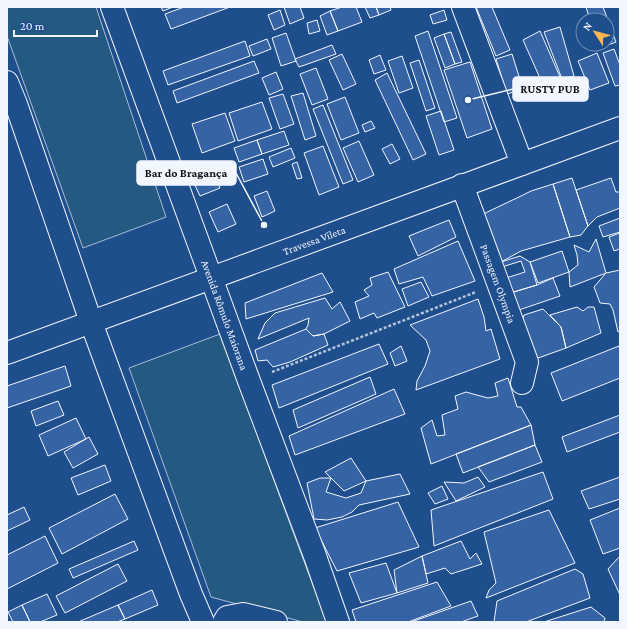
<svg xmlns="http://www.w3.org/2000/svg" width="627" height="629" font-family="'Crimson Pro',serif">
<style>
.green{fill:#245a82;stroke:#a8bbd7}
.building{fill:#3563a3;stroke:#f2f6ff}
.lines{fill:none;stroke-linecap:round;stroke-linejoin:round}
.minor-casing{stroke:#f2f6ff;stroke-width:24}
.tertiary-casing{stroke:#f2f6ff;stroke-width:24}
.path{stroke:#b3c4dc;stroke-width:2.5;stroke-dasharray:3 2;stroke-linecap:butt}
.minor{stroke:#1f4e8c;stroke-width:22}
.tertiary{stroke:#1f4e8c;stroke-width:22}
.labels{text-anchor:middle;stroke-width:3;stroke-linejoin:round;paint-order:stroke}
.street-label{font-size:11px;fill:#f2f6ff;stroke:#1f4e8c}
.leader{fill:none;stroke:#f2f6ff;stroke-width:1.5}
.callout-dot{fill:#f2f6ff;stroke:#1f4e8c;stroke-width:1.5}
.callout{fill:#f2f6ff;stroke:#f2f6ff;stroke-width:1.5}
.callout-label{font-size:12px;text-anchor:middle;font-weight:bold;fill:#111}
</style>
<rect width="100%" height="100%" fill="#1f4e8c"/>
<path class="green" d="M 7,7 L 96,7 L 166,217 L 83,248 L 7,36 Z
M 220,334 L 302,556 L 327,622 L 303,622 L 211,597 L 129,368 Z"/>
<path class="building" d="M 161,7 L 173,7 L 163,11 Z
M 184,7 L 230,7 L 171,29 L 165,14 Z
M 284,7 L 300,7 L 304,18 L 290,24 Z
M 342,7 L 356,7 L 362,22 L 338,31 L 330,11 Z
M 365,7 L 376,7 L 379,15 L 370,18 Z
M 376,7 L 390,7 L 391,10 L 379,15 Z
M 476,7 L 492,7 L 510,50 L 496,56 Z
M 586,7 L 603,7 L 616,42 L 600,48 L 599,44 L 607,44 L 607,20 L 590,20 Z
M 280,10 L 285,25 L 274,30 L 268,15 Z
M 444,10 L 447,20 L 433,24 L 430,15 Z
M 330,11 L 338,31 L 327,35 L 320,16 Z
M 317,20 L 320,31 L 309,34 L 307,23 Z
M 560,27 L 574,76 L 562,79 L 544,32 Z
M 428,31 L 457,118 L 444,122 L 415,36 Z
M 540,31 L 560,77 L 543,85 L 523,40 Z
M 451,32 L 462,62 L 455,64 L 444,34 Z
M 286,33 L 296,61 L 281,66 L 272,38 Z
M 444,34 L 455,64 L 445,68 L 434,38 Z
M 267,39 L 271,49 L 253,56 L 249,46 Z
M 245,41 L 250,56 L 168,85 L 163,71 Z
M 332,45 L 336,54 L 299,67 L 295,59 Z
M 614,49 L 620,65 L 620,85 L 615,86 L 603,53 Z
M 597,53 L 609,83 L 590,90 L 578,61 Z
M 342,54 L 356,84 L 343,90 L 329,60 Z
M 512,54 L 523,89 L 507,94 L 496,59 Z
M 380,55 L 386,70 L 374,74 L 369,60 Z
M 402,56 L 413,88 L 399,93 L 388,61 Z
M 419,60 L 435,108 L 426,111 L 410,63 Z
M 254,61 L 259,73 L 177,103 L 173,91 Z
M 470,62 L 492,129 L 467,138 L 444,70 Z
M 316,68 L 328,99 L 312,105 L 300,74 Z
M 276,72 L 283,89 L 269,95 L 262,78 Z
M 387,73 L 426,154 L 413,160 L 375,80 Z
M 303,93 L 316,136 L 305,140 L 291,96 Z
M 283,94 L 294,124 L 280,129 L 269,98 Z
M 345,97 L 359,133 L 341,140 L 327,104 Z
M 262,102 L 272,129 L 238,141 L 229,113 Z
M 323,105 L 353,180 L 343,184 L 313,109 Z
M 441,111 L 454,150 L 439,155 L 426,116 Z
M 225,113 L 235,141 L 202,153 L 192,124 Z
M 371,121 L 375,128 L 365,132 L 362,125 Z
M 284,131 L 289,145 L 262,154 L 257,140 Z
M 257,140 L 262,154 L 239,162 L 234,148 Z
M 359,141 L 374,175 L 358,182 L 343,148 Z
M 392,144 L 400,159 L 390,164 L 382,149 Z
M 323,146 L 339,187 L 319,195 L 304,153 Z
M 291,148 L 295,158 L 273,167 L 269,157 Z
M 263,159 L 268,174 L 244,182 L 239,167 Z
M 297,162 L 302,178 L 297,179 L 292,164 Z
M 214,173 L 220,188 L 200,196 L 193,181 Z
M 572,178 L 588,226 L 581,235 L 570,237 L 553,184 Z
M 611,178 L 616,192 L 620,192 L 620,208 L 597,217 L 588,226 L 576,190 Z
M 553,184 L 570,237 L 521,251 L 501,262 L 479,216 L 521,196 L 531,191 Z
M 267,191 L 275,211 L 262,217 L 254,196 Z
M 227,204 L 236,224 L 218,232 L 209,212 Z
M 620,218 L 620,232 L 603,237 L 599,226 Z
M 449,220 L 456,237 L 418,256 L 409,236 Z
M 620,233 L 620,249 L 614,251 L 609,237 Z
M 596,239 L 606,273 L 570,287 L 569,272 L 578,265 L 577,255 L 574,245 L 589,252 Z
M 458,241 L 475,281 L 432,296 L 423,277 L 399,284 L 394,269 Z
M 562,251 L 569,272 L 538,283 L 530,262 Z
M 520,256 L 530,262 L 537,285 L 507,294 L 503,279 L 525,272 L 521,261 L 502,267 L 501,262 Z
M 620,270 L 620,331 L 618,332 L 613,310 L 610,304 L 600,303 L 594,287 L 606,273 Z
M 388,272 L 405,307 L 377,318 L 374,313 L 360,319 L 355,302 L 369,296 L 364,290 L 372,285 L 370,278 Z
M 322,273 L 333,292 L 246,319 L 245,303 Z
M 553,278 L 560,296 L 513,312 L 507,294 L 537,285 Z
M 421,282 L 429,297 L 408,306 L 402,289 Z
M 325,298 L 332,309 L 340,302 L 350,321 L 324,334 L 313,336 L 306,329 L 308,325 L 309,318 L 258,339 L 265,323 L 275,313 Z
M 478,299 L 484,317 L 486,331 L 491,329 L 500,359 L 416,390 L 417,381 L 425,366 L 430,351 L 426,340 L 410,325 Z
M 577,307 L 583,311 L 588,307 L 594,307 L 601,333 L 566,348 L 561,327 L 550,315 Z
M 543,309 L 561,327 L 566,348 L 527,362 L 520,326 L 524,315 Z
M 306,329 L 313,336 L 324,334 L 328,345 L 290,362 L 273,367 L 267,360 L 258,361 L 255,350 Z
M 379,344 L 388,364 L 279,408 L 272,385 Z
M 401,346 L 407,361 L 395,366 L 390,353 Z
M 619,346 L 620,350 L 620,378 L 562,401 L 551,373 Z
M 65,366 L 71,386 L 7,408 L 7,386 Z
M 370,377 L 376,394 L 298,428 L 293,410 Z
M 508,378 L 517,407 L 521,407 L 531,425 L 431,464 L 421,428 L 432,420 L 437,436 L 445,435 L 442,415 L 458,409 L 455,396 L 466,392 L 473,394 L 488,398 L 498,396 L 495,383 Z
M 394,389 L 405,414 L 295,455 L 289,436 Z
M 58,401 L 64,415 L 36,426 L 31,411 Z
M 620,415 L 620,432 L 567,452 L 562,437 Z
M 76,418 L 86,439 L 48,456 L 39,435 Z
M 531,425 L 535,445 L 463,473 L 456,454 Z
M 89,437 L 98,454 L 73,468 L 64,452 Z
M 535,445 L 542,462 L 489,482 L 478,467 Z
M 351,458 L 366,481 L 344,491 L 325,472 Z
M 105,465 L 111,481 L 78,495 L 71,478 Z
M 543,472 L 553,499 L 434,546 L 431,510 Z
M 400,474 L 410,494 L 359,505 L 352,512 L 342,517 L 327,520 L 314,519 L 307,483 L 320,478 L 331,478 L 326,492 L 346,498 L 361,493 L 366,481 Z
M 478,477 L 485,487 L 456,501 L 444,482 L 464,483 Z
M 620,477 L 620,499 L 589,509 L 581,491 Z
M 442,486 L 448,499 L 435,504 L 428,493 Z
M 115,494 L 128,519 L 62,554 L 49,528 Z
M 398,502 L 419,547 L 337,571 L 315,528 Z
M 24,507 L 30,520 L 7,531 L 7,515 Z
M 620,508 L 620,548 L 603,554 L 590,520 Z
M 549,510 L 575,563 L 486,598 L 489,590 L 496,583 L 484,532 Z
M 45,536 L 58,563 L 7,589 L 7,555 Z
M 134,541 L 138,550 L 73,578 L 69,569 Z
M 461,541 L 470,559 L 476,553 L 482,564 L 451,574 L 445,568 L 426,574 L 422,556 Z
M 422,556 L 428,583 L 397,593 L 394,570 Z
M 620,556 L 620,595 L 608,569 Z
M 386,563 L 397,593 L 361,603 L 349,573 Z
M 118,564 L 127,581 L 65,613 L 56,596 Z
M 575,569 L 583,574 L 590,598 L 526,622 L 494,622 L 497,601 Z
M 437,582 L 451,606 L 408,622 L 356,622 L 352,610 Z
M 152,590 L 158,605 L 125,619 L 118,605 Z
M 47,594 L 57,615 L 40,622 L 30,622 L 22,605 Z
M 471,601 L 478,616 L 461,622 L 411,622 Z
M 22,605 L 30,622 L 13,622 L 8,612 Z
M 118,605 L 125,619 L 117,622 L 78,622 Z
M 591,607 L 605,618 L 604,622 L 544,622 Z"/>
<g class="lines">
<defs>
<g id="minor">
<path d="M 463,7 L 522,164"/>
<path id="s1" d="M 462,185 L 527,362 L 522,383"/>
</g>
<g id="tertiary">
<path id="s2" d="M 112,7 L 249,381 L 315,556 L 338,622"/>
<path d="M 7,82 L 16,104 L 91,322 L 191,594 L 203,622"/>
<path id="s3" d="M 7,353 C 211,278 416,203 620,128"/>
<path d="M 224,622 L 227,617 L 243,614 L 276,622"/>
</g>
</defs>
<use href="#minor" class="minor-casing"/>
<use href="#tertiary" class="tertiary-casing"/>
<path class="path" d="M 272,372 L 476,292"/>
<use href="#minor" class="minor"/>
<use href="#tertiary" class="tertiary"/>
</g>
<g class="labels">
<g class="street-label">
<text dy="4" stroke="none"><textPath href="#s3" startOffset="327">Travessa Vileta</textPath></text>
<text dy="4" stroke="none"><textPath href="#s1" startOffset="105">Passagem Olympia</textPath></text>
<text dy="4" stroke="none"><textPath href="#s2" startOffset="328">Avenida Rômulo Maiorana</textPath></text>
</g>
</g>
<path class="leader" d="M468 100L513 89M264 225L236 173"/>
<g class="callout-dot">
<circle cx="468" cy="100" r="4"/>
<circle cx="264" cy="225" r="4"/>
</g>
<g class="callout">
<rect x="513" y="77" width="75" height="24" rx="4"/>
<rect x="137" y="161" width="99" height="24" rx="4"/>
</g>
<g class="callout-label">
<text x="550" y="93">RUSTY PUB</text>
<text x="186" y="177">Bar do Bragança</text>
</g>
<rect width="627" height="629" fill="none" stroke="#f2f6ff" stroke-width="16"/>
<g transform="translate(595 32) rotate(306)"><circle r="19" fill="#1f4e8c" stroke="#7391ba"/>
<path d="M0-3L7 15L0 10L-7 15Z" fill="#ffb74d"/>
<text y="-6" font-size="11" font-weight="bold" text-anchor="middle" fill="#f2f6ff">N</text>
</g>
<path d="M14 30v6h83v-6" fill="none" stroke="#f2f6ff" stroke-width="2"/>
<text x="20" y="30" font-size="12" fill="#f2f6ff" stroke="#1f4e8c" stroke-width="3" paint-order="stroke">20 m</text>
</svg>
